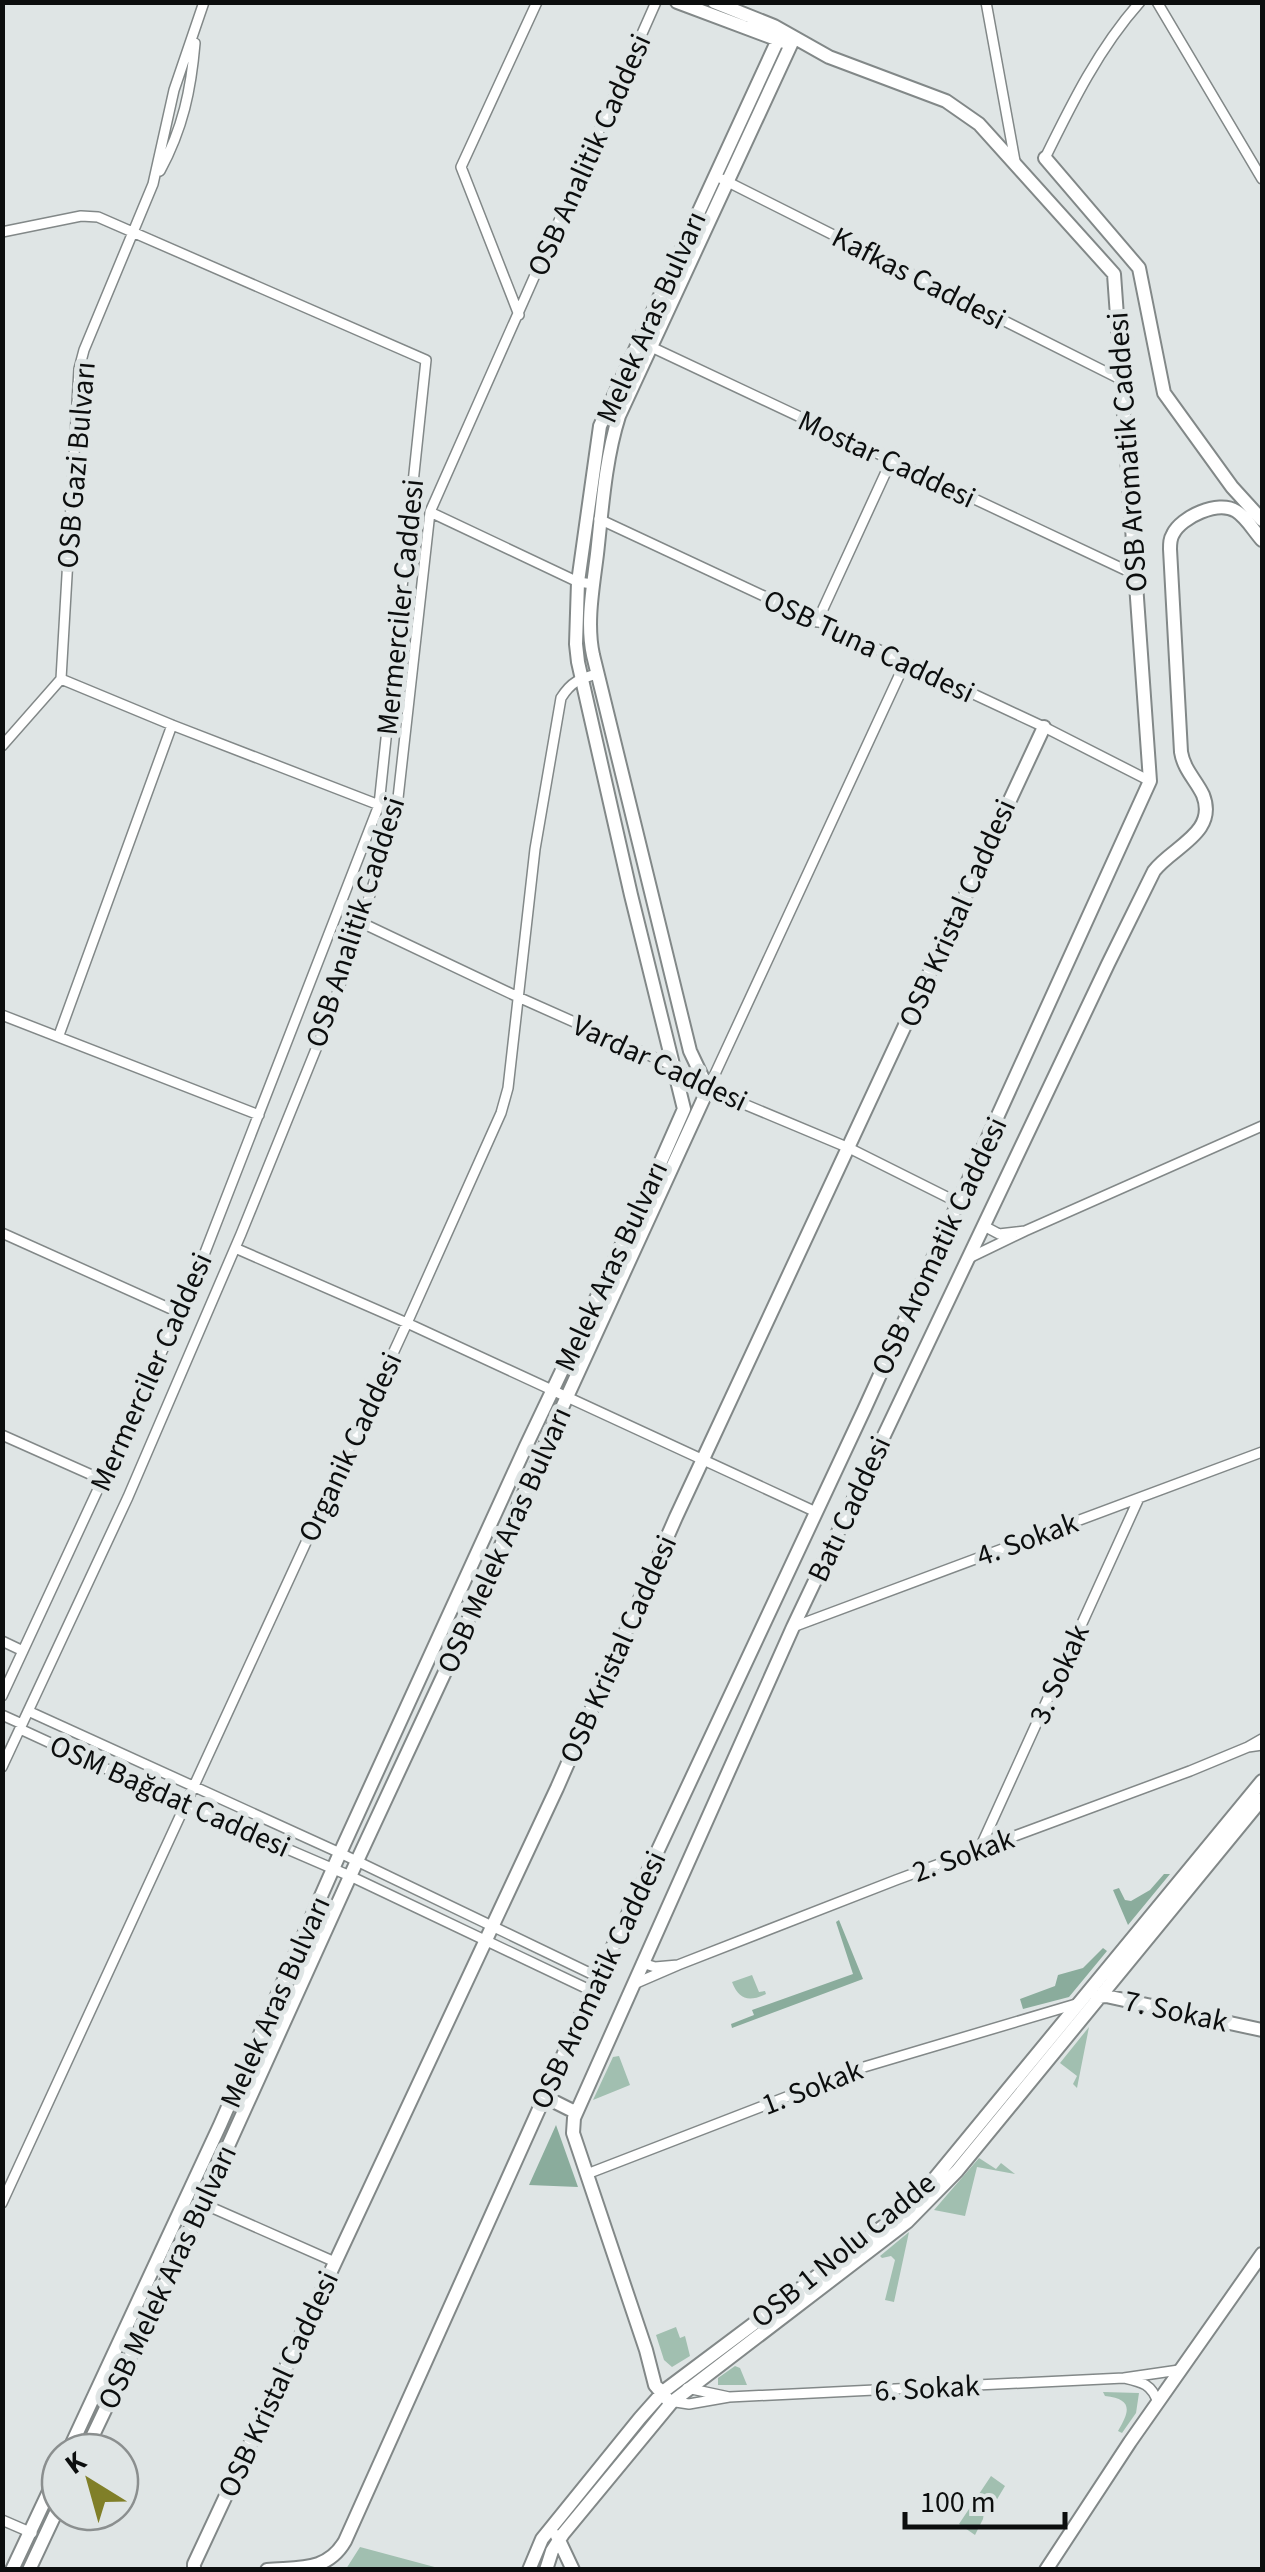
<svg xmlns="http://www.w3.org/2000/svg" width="1265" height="2572" font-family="'Source Sans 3',sans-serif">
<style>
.green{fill:#a1bfb0}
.forest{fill:#8aac9c}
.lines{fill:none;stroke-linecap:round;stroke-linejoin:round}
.street-casing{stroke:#828888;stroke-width:12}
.secondary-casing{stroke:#828888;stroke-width:16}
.street{stroke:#fff;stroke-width:9}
.secondary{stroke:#fff;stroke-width:12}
.labels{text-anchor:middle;stroke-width:10;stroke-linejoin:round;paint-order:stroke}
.street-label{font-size:30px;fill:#0c0e0e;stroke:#dfe5e5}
</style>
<rect width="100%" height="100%" fill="#dfe5e5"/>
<path class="green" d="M 752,1975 L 759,1992 L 765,1991 L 766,1994 C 749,2002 739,2000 732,1982 Z
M 1089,2027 L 1077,2088 L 1073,2084 L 1077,2076 L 1060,2063 Z
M 619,2056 L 630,2085 L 593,2100 L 613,2057 Z
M 979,2158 L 996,2169 L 1001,2163 L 1015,2174 L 977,2167 L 965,2216 L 934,2210 Z
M 909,2232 L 894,2302 L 885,2300 L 895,2260 L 891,2256 L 882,2258 L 880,2256 Z
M 676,2327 L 680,2338 L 685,2336 L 690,2356 L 672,2367 L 664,2360 L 656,2335 Z
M 735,2366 L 740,2368 L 747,2385 L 718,2385 L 718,2378 Z
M 1103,2392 L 1139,2393 L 1136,2413 L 1122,2433 L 1118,2431 C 1130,2411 1133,2399 1105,2396 Z
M 991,2476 L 1005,2486 L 996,2501 L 991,2500 L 985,2505 L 983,2519 L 975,2535 L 959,2524 Z
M 360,2547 L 442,2569 L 346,2569 Z"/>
<path class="forest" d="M 1164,1874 L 1170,1874 L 1128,1925 L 1113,1890 L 1119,1888 L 1125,1900 L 1131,1901 L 1150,1890 Z
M 839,1920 L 863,1979 L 732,2028 L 731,2024 L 754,2015 L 752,2010 L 853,1974 L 836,1922 Z
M 1103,1948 L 1107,1951 L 1069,1997 L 1023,2009 L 1020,1999 L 1055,1986 L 1058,1975 L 1083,1968 Z
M 556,2125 L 578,2187 L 529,2185 Z"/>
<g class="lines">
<defs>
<path id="street" d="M 986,2 L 1015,161
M 1157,2 L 1262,179
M 1045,158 C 1072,103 1099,48 1140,2
M 160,171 C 183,128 191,90 195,43
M 722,179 L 1122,380
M 2,232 L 81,216 L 98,217 L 426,360 L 379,805 L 190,1291 L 2,1696
M 519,315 L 461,167 L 537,2
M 647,345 L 1136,575
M 430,512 L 578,582 L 593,584
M 599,519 L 1044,727 L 1150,781
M 817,622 L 891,461
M 61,679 L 172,725 L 379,805
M 2,746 L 61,679 L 79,369 L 84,350 L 153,184 L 174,90 L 204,2
M 362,923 L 518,997 L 673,1066 L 708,1089 L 849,1148 L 959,1203
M 2,1015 L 259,1115
M 59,1035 L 172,725
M 708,1089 L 905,663
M 1025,1231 L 1262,1126
M 2,1233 L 180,1313
M 235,1248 L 407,1323 L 816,1512
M 969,1258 L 1025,1231 L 999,1234 L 984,1226
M 2,1435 L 103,1480
M 793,1627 L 1262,1452
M 2,1641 L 23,1651
M 28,1711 L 340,1853 L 598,1977
M 2,1715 L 22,1724
M 20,1729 L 185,1805 L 350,1876 L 592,1991
M 1262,1739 L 1248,1747 L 1262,1745
M 2,1767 L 128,1497 L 241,1234 L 331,1012 L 396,816 L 430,512 L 656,2
M 979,1850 L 1139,1498
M 678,1965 L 896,1880 L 1190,1771 L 1248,1747
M 634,1984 L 678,1965 L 655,1967 L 642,1963
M 587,2174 L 864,2067 L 1076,2004
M 199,2202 L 335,2262
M 2,2203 L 407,1323 L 501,1113 L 508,1088 L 535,849 L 561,698 C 571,682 580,678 598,674
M 729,2397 L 1124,2378
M 669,2401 L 689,2404 L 729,2397 L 687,2388
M 1158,2403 C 1152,2384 1142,2382 1124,2378 L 1179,2370
M 2,2520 L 32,2533"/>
<path id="secondary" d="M 677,2 L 784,42
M 1045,158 L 1139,268 L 1164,393 L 1232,487 L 1262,520
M 1097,1997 L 1106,1996 L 1262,2030
M 545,2097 L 575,2112
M 667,2399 L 655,2385 L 646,2350 L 573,2133 L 574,2118 L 793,1627 L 1108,964 L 1154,871 C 1172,847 1218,833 1203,795 C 1196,780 1184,770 1181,752 L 1170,549 C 1170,543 1170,539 1173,534 C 1181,517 1218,500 1236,511 C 1246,517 1254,531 1262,540
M 68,2452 L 220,2125 L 340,1853 L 526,1446 L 654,1177 L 684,1109 L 631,895 L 578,662 L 576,644 L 578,582 L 600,426 L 782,31
M 85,2452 L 176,2261 L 357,1861 L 451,1659 L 555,1423 L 708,1089 L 690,1051 L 593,655 C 586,623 593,587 597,554 C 602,509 605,460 619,416 L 794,38
M 557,2536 L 573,2570
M 12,2570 L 60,2468
M 29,2570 L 60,2504
M 194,2570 L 194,2564 L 557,1788 L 676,1517 L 1044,727
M 267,2570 C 299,2567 327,2572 345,2541 L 592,1991 L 864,1410 L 1150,781 L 1114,274 L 979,124 L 946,101 L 829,57 L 774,26 L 714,2
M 529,2570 L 542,2539 L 640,2418 L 664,2391 L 885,2225 L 930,2184 L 1262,1781
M 546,2570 L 552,2551 L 563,2534 L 672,2402 L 907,2222 L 957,2171 L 1262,1799
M 1046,2570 L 1130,2442 L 1262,2254"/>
</defs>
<use href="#street" class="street-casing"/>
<use href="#secondary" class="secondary-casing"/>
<use href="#street" class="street"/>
<use href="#secondary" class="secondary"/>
</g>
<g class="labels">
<g class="street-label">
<text transform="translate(589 155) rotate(-66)" y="10">OSB Analitik Caddesi</text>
<text transform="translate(919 278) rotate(27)" y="10">Kafkas Caddesi</text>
<text transform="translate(651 317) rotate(-66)" y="10">Melek Aras Bulvarı</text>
<text transform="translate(1127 452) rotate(-94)" y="10">OSB Aromatik Caddesi</text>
<text transform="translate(887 459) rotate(25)" y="10">Mostar Caddesi</text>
<text transform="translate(76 465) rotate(-85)" y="10">OSB Gazi Bulvarı</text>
<text transform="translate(400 607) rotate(-84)" y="10">Mermerciler Caddesi</text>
<text transform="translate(869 646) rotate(25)" y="10">OSB Tuna Caddesi</text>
<text transform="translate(957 913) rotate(-66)" y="10">OSB Kristal Caddesi</text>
<text transform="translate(355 922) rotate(-72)" y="10">OSB Analitik Caddesi</text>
<text transform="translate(660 1063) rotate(25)" y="10">Vardar Caddesi</text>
<text transform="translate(939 1246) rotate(-65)" y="10">OSB Aromatik Caddesi</text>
<text transform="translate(611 1266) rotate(-65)" y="10">Melek Aras Bulvarı</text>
<text transform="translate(151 1372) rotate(-66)" y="10">Mermerciler Caddesi</text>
<text transform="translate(350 1447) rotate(-65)" y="10">Organik Caddesi</text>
<text transform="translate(849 1509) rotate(-65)" y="10">Batı Caddesi</text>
<text transform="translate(1027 1539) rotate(-20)" y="10">4. Sokak</text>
<text transform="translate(504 1540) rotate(-66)" y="10">OSB Melek Aras Bulvarı</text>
<text transform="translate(618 1649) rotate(-66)" y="10">OSB Kristal Caddesi</text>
<text transform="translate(1059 1674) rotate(-66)" y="10">3. Sokak</text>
<text transform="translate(170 1796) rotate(24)" y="10">OSM Bağdat Caddesi</text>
<text transform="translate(963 1855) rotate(-20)" y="10">2. Sokak</text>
<text transform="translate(598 1980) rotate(-65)" y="10">OSB Aromatik Caddesi</text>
<text transform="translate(275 2002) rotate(-66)" y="10">Melek Aras Bulvarı</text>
<text transform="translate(1176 2011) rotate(12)" y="10">7. Sokak</text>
<text transform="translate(812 2087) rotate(-21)" y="10">1. Sokak</text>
<text transform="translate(843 2250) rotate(-39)" y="10">OSB 1 Nolu Cadde</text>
<text transform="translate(167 2277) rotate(-65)" y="10">OSB Melek Aras Bulvarı</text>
<text transform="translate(278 2384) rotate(-65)" y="10">OSB Kristal Caddesi</text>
<text transform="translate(927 2388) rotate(-3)" y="10">6. Sokak</text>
</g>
</g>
<rect width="1265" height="2572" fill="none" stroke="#0c0e0e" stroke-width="10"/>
<g transform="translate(90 2482) rotate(323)"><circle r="48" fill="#dfe5e5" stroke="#8b8f8f" stroke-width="2.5"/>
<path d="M0-8L18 38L0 25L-18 38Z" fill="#807f28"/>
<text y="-15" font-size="28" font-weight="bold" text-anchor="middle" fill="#0c0e0e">K</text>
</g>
<path d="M905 2512v15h160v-15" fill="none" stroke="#0c0e0e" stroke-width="5"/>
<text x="920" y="2512" font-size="30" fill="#0c0e0e" stroke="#dfe5e5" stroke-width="8" paint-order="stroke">100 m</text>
</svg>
